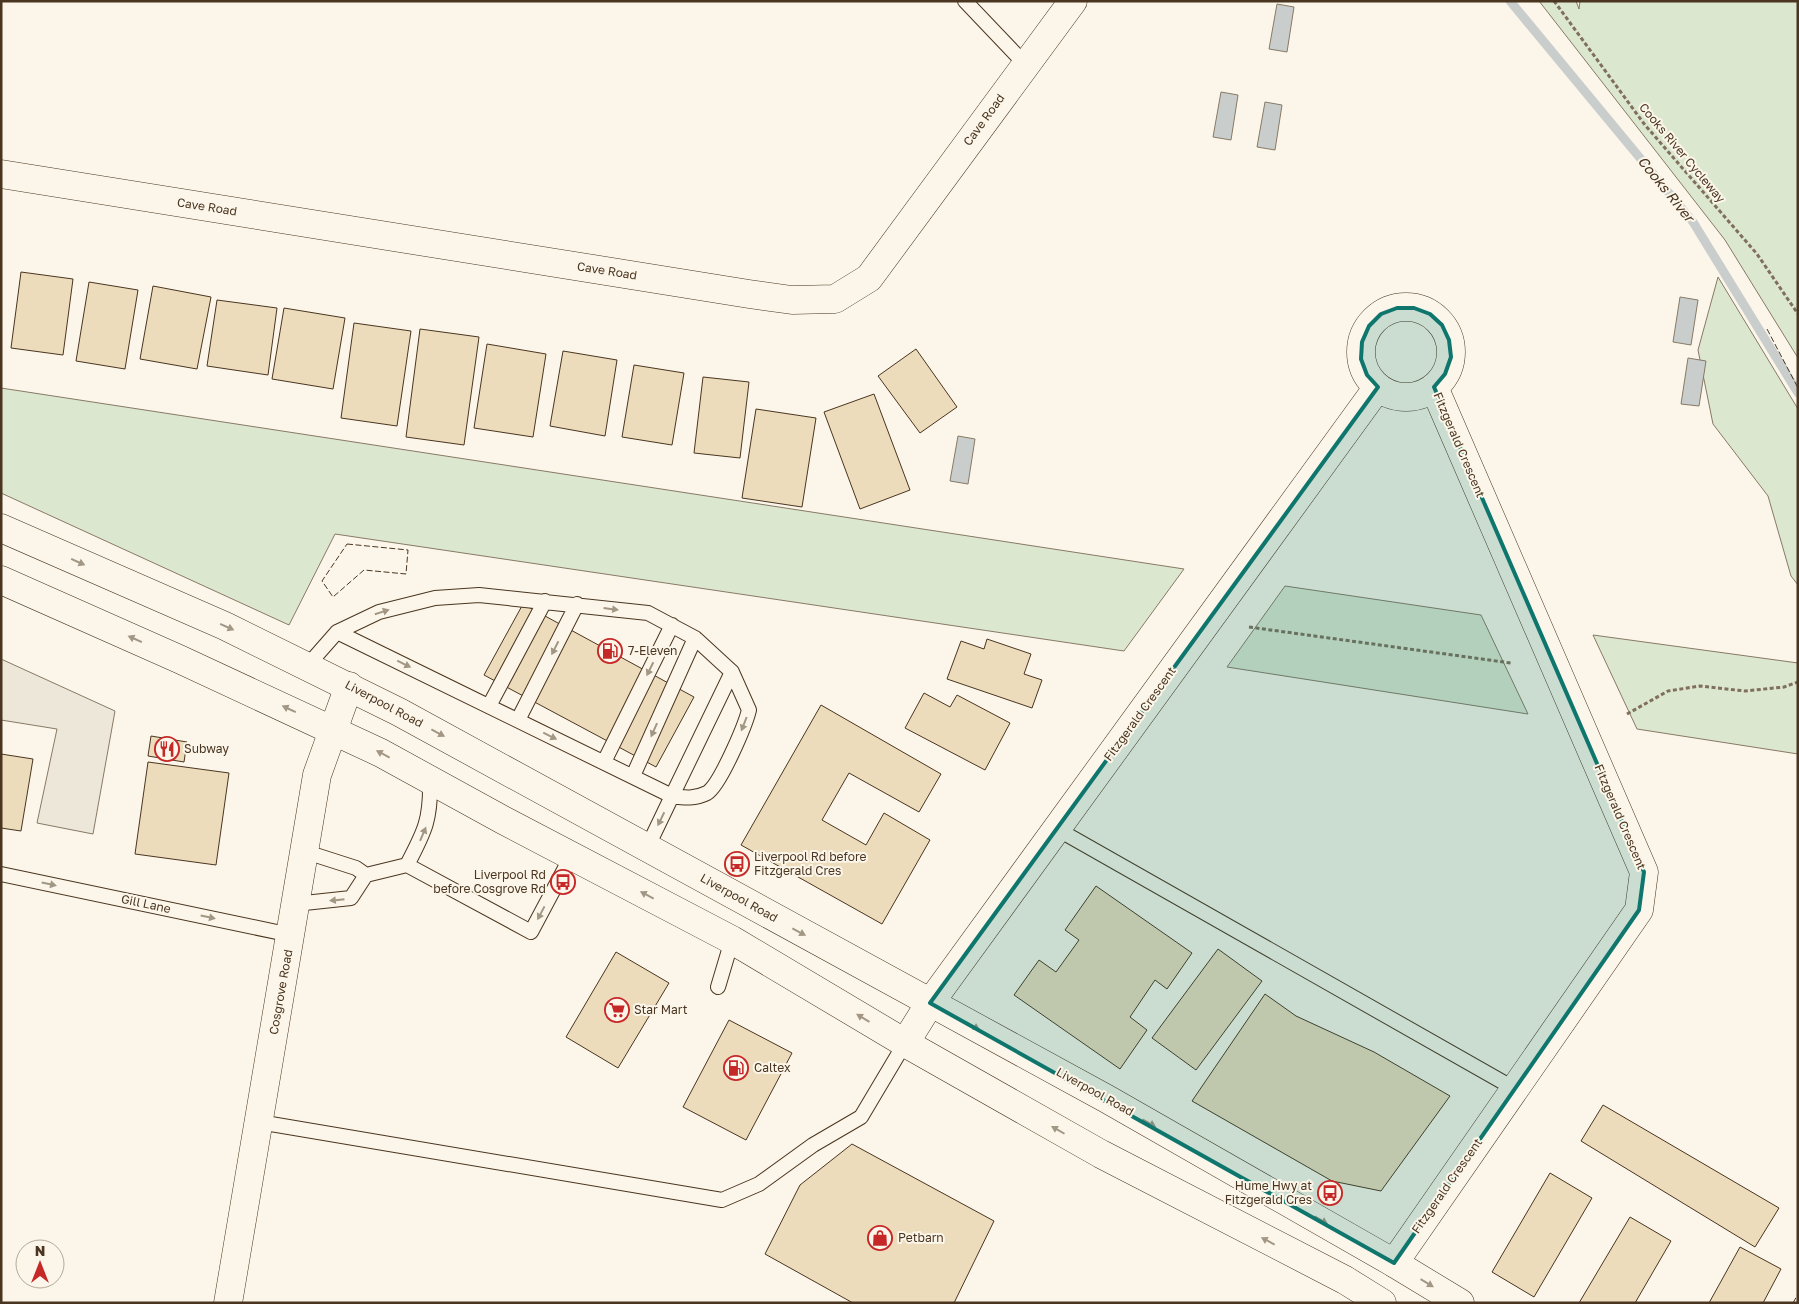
<svg xmlns="http://www.w3.org/2000/svg" width="1799" height="1304" font-family="'Golos Text',sans-serif">
<style>
.green{fill:#dce7d0;stroke:#887966}
.parking{fill:#ede7d9;stroke:#887966}
.water{fill:#c9cecd;stroke:#887966}
.lines{fill:none;stroke-linecap:round;stroke-linejoin:round}
.stream{stroke:#c9cecd;stroke-width:9}
.building{fill:#ecdcbc;stroke:#4a3520}
.service-casing{stroke:#4a3520;stroke-width:16}
.minor-casing{stroke:#4a3520;stroke-width:29}
.secondary-casing{stroke:#4a3520;stroke-width:29}
.trunk-casing{stroke:#4a3520;stroke-width:29}
.path{stroke:#7f6f5c;stroke-width:3;stroke-dasharray:4 2.5;stroke-linecap:butt}
.service{stroke:#fbf6e9;stroke-width:14}
.minor{stroke:#fbf6e9;stroke-width:28}
.secondary{stroke:#fbf6e9;stroke-width:28}
.trunk{stroke:#fbf6e9;stroke-width:28}
.fence{stroke:#4a3520;stroke-width:1;stroke-dasharray:6 2.5;stroke-linecap:butt}
.oneway{fill:#a29684}
.marked{fill:#0f766e;fill-opacity:0.2;stroke:#0f766e;stroke-width:4;stroke-linejoin:round}
.labels{text-anchor:middle;stroke-width:4;stroke-linejoin:round;paint-order:stroke}
.street-label{font-size:12px;fill:#4a3520;stroke:#fbf6e9}
.poi-label{font-size:12px;fill:#4a3520;stroke:#fbf6e9;text-anchor:start}
.water-label{font-size:14px;font-style:italic;fill:#4a3520;stroke:#fbf6e9}
</style>
<rect width="100%" height="100%" fill="#fbf6e9"/>
<path class="green" d="M 1539,1 L 1576,1 L 1579,9 L 1580,1 L 1798,1 L 1798,358 L 1725,240 Z
M 1718,277 L 1798,409 L 1798,585 L 1791,576 L 1768,496 L 1713,424 L 1698,350 Z
M 1,388 L 1184,569 L 1124,651 L 335,534 L 289,625 L 1,493 Z
M 1285,586 L 1481,615 L 1528,714 L 1227,667 Z
M 1593,635 L 1798,663 L 1798,754 L 1637,729 Z"/>
<path class="parking" d="M 1,659 L 115,711 L 93,834 L 37,823 L 57,729 L 1,720 Z"/>
<path class="water" d="M 1277,4 L 1294,7 L 1287,52 L 1269,49 Z
M 1221,92 L 1238,95 L 1231,140 L 1213,137 Z
M 1265,102 L 1282,105 L 1275,150 L 1257,147 Z
M 1680,297 L 1698,300 L 1691,345 L 1673,342 Z
M 1688,358 L 1706,361 L 1699,406 L 1681,404 Z
M 958,436 L 975,439 L 968,484 L 950,481 Z"/>
<g class="lines">
<path class="stream" d="M 1510,1 L 1693,222 L 1798,393"/>
</g>
<path class="building" d="M 21,272 L 73,279 L 63,355 L 11,348 Z
M 89,282 L 138,290 L 125,369 L 76,361 Z
M 153,286 L 211,297 L 197,369 L 140,359 Z
M 217,300 L 277,308 L 268,375 L 207,366 Z
M 284,308 L 345,318 L 333,389 L 272,379 Z
M 354,323 L 411,331 L 397,426 L 341,418 Z
M 420,329 L 479,337 L 464,445 L 406,437 Z
M 487,344 L 546,354 L 533,437 L 474,428 Z
M 916,349 L 957,407 L 920,433 L 878,376 Z
M 563,351 L 617,360 L 605,436 L 550,426 Z
M 634,365 L 684,373 L 672,445 L 622,437 Z
M 703,377 L 749,382 L 740,458 L 694,453 Z
M 874,394 L 910,490 L 860,509 L 824,412 Z
M 756,409 L 816,418 L 802,507 L 742,498 Z
M 523,604 L 694,697 L 656,767 L 484,675 Z
M 987,639 L 1031,654 L 1024,674 L 1042,680 L 1032,708 L 947,679 L 961,641 L 984,649 Z
M 924,693 L 950,707 L 957,695 L 1010,723 L 985,770 L 905,728 Z
M 821,705 L 941,774 L 919,812 L 849,773 L 822,820 L 866,845 L 884,813 L 930,840 L 882,924 L 741,845 Z
M 151,736 L 187,742 L 184,762 L 148,756 Z
M 1,754 L 33,759 L 21,831 L 1,828 Z
M 148,762 L 229,773 L 216,865 L 135,854 Z
M 1096,886 L 1192,953 L 1167,989 L 1155,980 L 1130,1017 L 1147,1030 L 1120,1069 L 1014,995 L 1039,960 L 1056,972 L 1079,940 L 1065,930 Z
M 1218,949 L 1262,981 L 1196,1070 L 1152,1038 Z
M 616,952 L 669,983 L 618,1068 L 566,1037 Z
M 1265,994 L 1296,1016 L 1374,1052 L 1450,1096 L 1381,1191 L 1332,1181 L 1192,1101 Z
M 729,1020 L 792,1053 L 746,1140 L 683,1107 Z
M 1603,1105 L 1779,1208 L 1755,1247 L 1581,1141 Z
M 852,1144 L 994,1221 L 954,1303 L 853,1303 L 765,1254 L 800,1185 Z
M 1550,1173 L 1592,1198 L 1534,1297 L 1492,1272 Z
M 1630,1217 L 1671,1241 L 1635,1303 L 1579,1303 Z
M 1740,1247 L 1781,1269 L 1763,1303 L 1709,1303 Z"/>
<g class="lines">
<defs>
<path id="service" d="M 965,1 L 1025,64
M 337,632 L 379,612 L 435,598 L 479,595 L 648,613 L 695,638 L 732,672 L 749,710 C 745,726 720,785 707,793 C 695,799 685,798 672,796 L 732,672
M 308,665 L 337,632 L 672,796 L 648,846
M 489,706 L 545,601
M 518,720 L 577,604
M 604,762 L 672,625
M 633,776 L 695,638
M 430,780 C 431,819 425,831 407,865 L 531,932 L 572,855
M 1057,829 L 1515,1089
M 303,851 L 356,868 L 366,875
M 1,874 L 291,935
M 295,904 L 351,898 L 366,875 L 407,865
M 718,987 L 732,940
M 259,1122 L 722,1200 L 759,1184 L 813,1145 L 861,1117 L 905,1043"/>
<path id="minor" d="M 1,174 L 749,294 L 792,300 L 835,299 L 869,278 L 1073,1
M1361 352a45 45 0 1 1 90 0a45 45 0 1 1-90 0Z
M 905,1043 L 930,1003 L 1378,387
M 1394,1263 L 1639,910 L 1644,872 L 1434,387"/>
<path id="secondary" d="M 228,1303 L 317,775 L 349,686"/>
<path id="trunk" d="M 1,528 L 225,626 L 399,712 L 1107,1099 L 1394,1263 L 1460,1303
M 1,580 L 179,659 L 381,753 L 503,820 L 732,940 L 905,1043 L 1101,1154 L 1345,1280 L 1382,1303"/>
</defs>
<use href="#service" class="service-casing"/>
<use href="#minor" class="minor-casing"/>
<use href="#secondary" class="secondary-casing"/>
<use href="#trunk" class="trunk-casing"/>
<path class="path" d="M 1554,1 L 1645,125 L 1757,254 L 1798,314
M 1249,627 L 1511,663
M 1627,714 L 1668,691 L 1700,686 L 1745,691 L 1784,687 L 1798,682"/>
<use href="#service" class="service"/>
<use href="#minor" class="minor"/>
<use href="#secondary" class="secondary"/>
<use href="#trunk" class="trunk"/>
<path class="fence" d="M 1767,329 L 1798,388
M 347,544 L 408,550 L 406,574 L 364,570 L 333,597 L 322,581 Z
M 1793,1303 L 1798,1294"/>
</g>
<defs><path id="oneway-solid" d="M-6-.8H1V-3.2L6.5 0L1 3.2V.8H-6Z" transform="scale(1.25)"/></defs>
<g class="oneway">
<use href="#oneway-solid" transform="translate(78 562) rotate(24)"/>
<use href="#oneway-solid" transform="translate(611 609) rotate(7)"/>
<use href="#oneway-solid" transform="translate(382 612) rotate(-18)"/>
<use href="#oneway-solid" transform="translate(227 627) rotate(24)"/>
<use href="#oneway-solid" transform="translate(135 639) rotate(-156)"/>
<use href="#oneway-solid" transform="translate(555 648) rotate(117)"/>
<use href="#oneway-solid" transform="translate(404 664) rotate(26)"/>
<use href="#oneway-solid" transform="translate(650 669) rotate(116)"/>
<use href="#oneway-solid" transform="translate(289 709) rotate(-155)"/>
<use href="#oneway-solid" transform="translate(744 724) rotate(111)"/>
<use href="#oneway-solid" transform="translate(654 730) rotate(114)"/>
<use href="#oneway-solid" transform="translate(438 733) rotate(28)"/>
<use href="#oneway-solid" transform="translate(550 736) rotate(26)"/>
<use href="#oneway-solid" transform="translate(383 754) rotate(-152)"/>
<use href="#oneway-solid" transform="translate(661 819) rotate(116)"/>
<use href="#oneway-solid" transform="translate(423 834) rotate(-67)"/>
<use href="#oneway-solid" transform="translate(49 884) rotate(12)"/>
<use href="#oneway-solid" transform="translate(647 895) rotate(-152)"/>
<use href="#oneway-solid" transform="translate(337 900) rotate(174)"/>
<use href="#oneway-solid" transform="translate(541 913) rotate(118)"/>
<use href="#oneway-solid" transform="translate(208 917) rotate(12)"/>
<use href="#oneway-solid" transform="translate(799 932) rotate(28)"/>
<use href="#oneway-solid" transform="translate(863 1018) rotate(-149)"/>
<use href="#oneway-solid" transform="translate(973 1026) rotate(29)"/>
<use href="#oneway-solid" transform="translate(1149 1123) rotate(29)"/>
<use href="#oneway-solid" transform="translate(1058 1130) rotate(-150)"/>
<use href="#oneway-solid" transform="translate(1321 1220) rotate(30)"/>
<use href="#oneway-solid" transform="translate(1268 1241) rotate(-152)"/>
<use href="#oneway-solid" transform="translate(1427 1283) rotate(31)"/>
</g>
<path class="marked" d="M 1397,308 L 1414,308 L 1430,314 L 1442,325 L 1449,340 L 1451,357 L 1445,374 L 1434,387 L 1644,872 L 1639,910 L 1394,1263 L 930,1003 L 1378,387 L 1367,375 L 1361,359 L 1362,342 L 1369,326 L 1381,314 Z"/>
<defs>
<symbol id="fuel-ring" viewBox="-11 -11 22 22"><circle r="9.5" fill="#fbf6e9" stroke="#c62828" stroke-width="1.5"/><path d="M-5.5-6h7V0h2V4h1.3V-2.5L3-4.5l.8-.8L6-3V5H2.5V1h-1V6h-7ZM-4.2-4.7v3.2H.2V-4.7Z" fill="#c62828"/></symbol>
<symbol id="restaurant-ring" viewBox="-11 -11 22 22"><circle r="9.5" fill="#fbf6e9" stroke="#c62828" stroke-width="1.5"/><path d="M-5-6h1v4h1v-4h1v4h1v-4h1v5L-1.5 .5V6h-2V.5L-5-1ZM5-6V6H3V1.5H1.5Q1.5-4 5-6Z" fill="#c62828"/></symbol>
<symbol id="bus-ring" viewBox="-11 -11 22 22"><circle r="9.5" fill="#fbf6e9" stroke="#c62828" stroke-width="1.5"/><path d="M-5-6H5V4H4V6H2V4H-2V6H-4V4H-5ZM-3.5-4V0h7V-4ZM-3.5 1.2v1.5H-2V1.2ZM2 1.2v1.5H3.5V1.2Z" fill="#c62828"/></symbol>
<symbol id="supermarket-ring" viewBox="-11 -11 22 22"><circle r="9.5" fill="#fbf6e9" stroke="#c62828" stroke-width="1.5"/><path d="M-6-5.5h2.5l.6 2H6L4.5 2H-2.5L-4.4-4H-6ZM-1.5 3.2a1.3 1.3 0 1 0 .1 0ZM3 3.2a1.3 1.3 0 1 0 .1 0Z" fill="#c62828"/></symbol>
<symbol id="shop-ring" viewBox="-11 -11 22 22"><circle r="9.5" fill="#fbf6e9" stroke="#c62828" stroke-width="1.5"/><path d="M-5-2.5h2.3a2.7 3.5 0 0 1 5.4 0H5L5.5 6h-11ZM-1.5-2.5h3a1.5 2.3 0 0 0-3 0Z" fill="#c62828"/></symbol>
</defs>
<g fill-rule="evenodd">
<use href="#fuel-ring" x="596" y="637" width="28" height="28"/>
<use href="#restaurant-ring" x="153" y="735" width="28" height="28"/>
<use href="#bus-ring" x="723" y="850" width="28" height="28"/>
<use href="#bus-ring" x="549" y="868" width="28" height="28"/>
<use href="#supermarket-ring" x="603" y="996" width="28" height="28"/>
<use href="#fuel-ring" x="722" y="1054" width="28" height="28"/>
<use href="#bus-ring" x="1316" y="1179" width="28" height="28"/>
<use href="#shop-ring" x="866" y="1224" width="28" height="28"/>
</g>
<g class="labels">
<g class="street-label">
<text transform="translate(984 120) rotate(-54)" y="4">Cave Road</text>
<text transform="translate(1682 153) rotate(50)" y="4">Cooks River Cycleway</text>
<text transform="translate(207 207) rotate(9)" y="4">Cave Road</text>
<text transform="translate(607 271) rotate(9)" y="4">Cave Road</text>
<text transform="translate(1459 445) rotate(67)" y="4">Fitzgerald Crescent</text>
<text transform="translate(384 704) rotate(28)" y="4">Liverpool Road</text>
<text transform="translate(1140 714) rotate(-54)" y="4">Fitzgerald Crescent</text>
<text transform="translate(1620 817) rotate(67)" y="4">Fitzgerald Crescent</text>
<text transform="translate(739 898) rotate(29)" y="4">Liverpool Road</text>
<text transform="translate(146 904) rotate(12)" y="4">Gill Lane</text>
<text transform="translate(281 992) rotate(-80)" y="4">Cosgrove Road</text>
<text transform="translate(1095 1092) rotate(29)" y="4">Liverpool Road</text>
<text transform="translate(1447 1186) rotate(-55)" y="4">Fitzgerald Crescent</text>
</g>
<g class="poi-label">
<text x="628" y="655">7-Eleven</text>
<text x="184" y="753">Subway</text>
<text x="754" y="861">Liverpool Rd before<tspan x="754" dy="14">Fitzgerald Cres</tspan></text>
<text x="546" y="879" text-anchor="end">Liverpool Rd<tspan x="546" dy="14">before Cosgrove Rd</tspan></text>
<text x="634" y="1014">Star Mart</text>
<text x="754" y="1072">Caltex</text>
<text x="1312" y="1190" text-anchor="end">Hume Hwy at<tspan x="1312" dy="14">Fitzgerald Cres</tspan></text>
<text x="898" y="1242">Petbarn</text>
</g>
<g class="water-label">
<text transform="translate(1666 189) rotate(51)" y="5">Cooks River</text>
</g>
</g>
<rect width="1799" height="1304" fill="none" stroke="#4a3520" stroke-width="5"/>
<g transform="translate(40 1264)"><circle r="24" fill="#fbf6e9" stroke="#b4a999"/>
<path d="M0-4L9 19L0 12L-9 19Z" fill="#c62828"/>
<text y="-8" font-size="14" font-weight="bold" text-anchor="middle" fill="#4a3520">N</text>
</g>
</svg>
